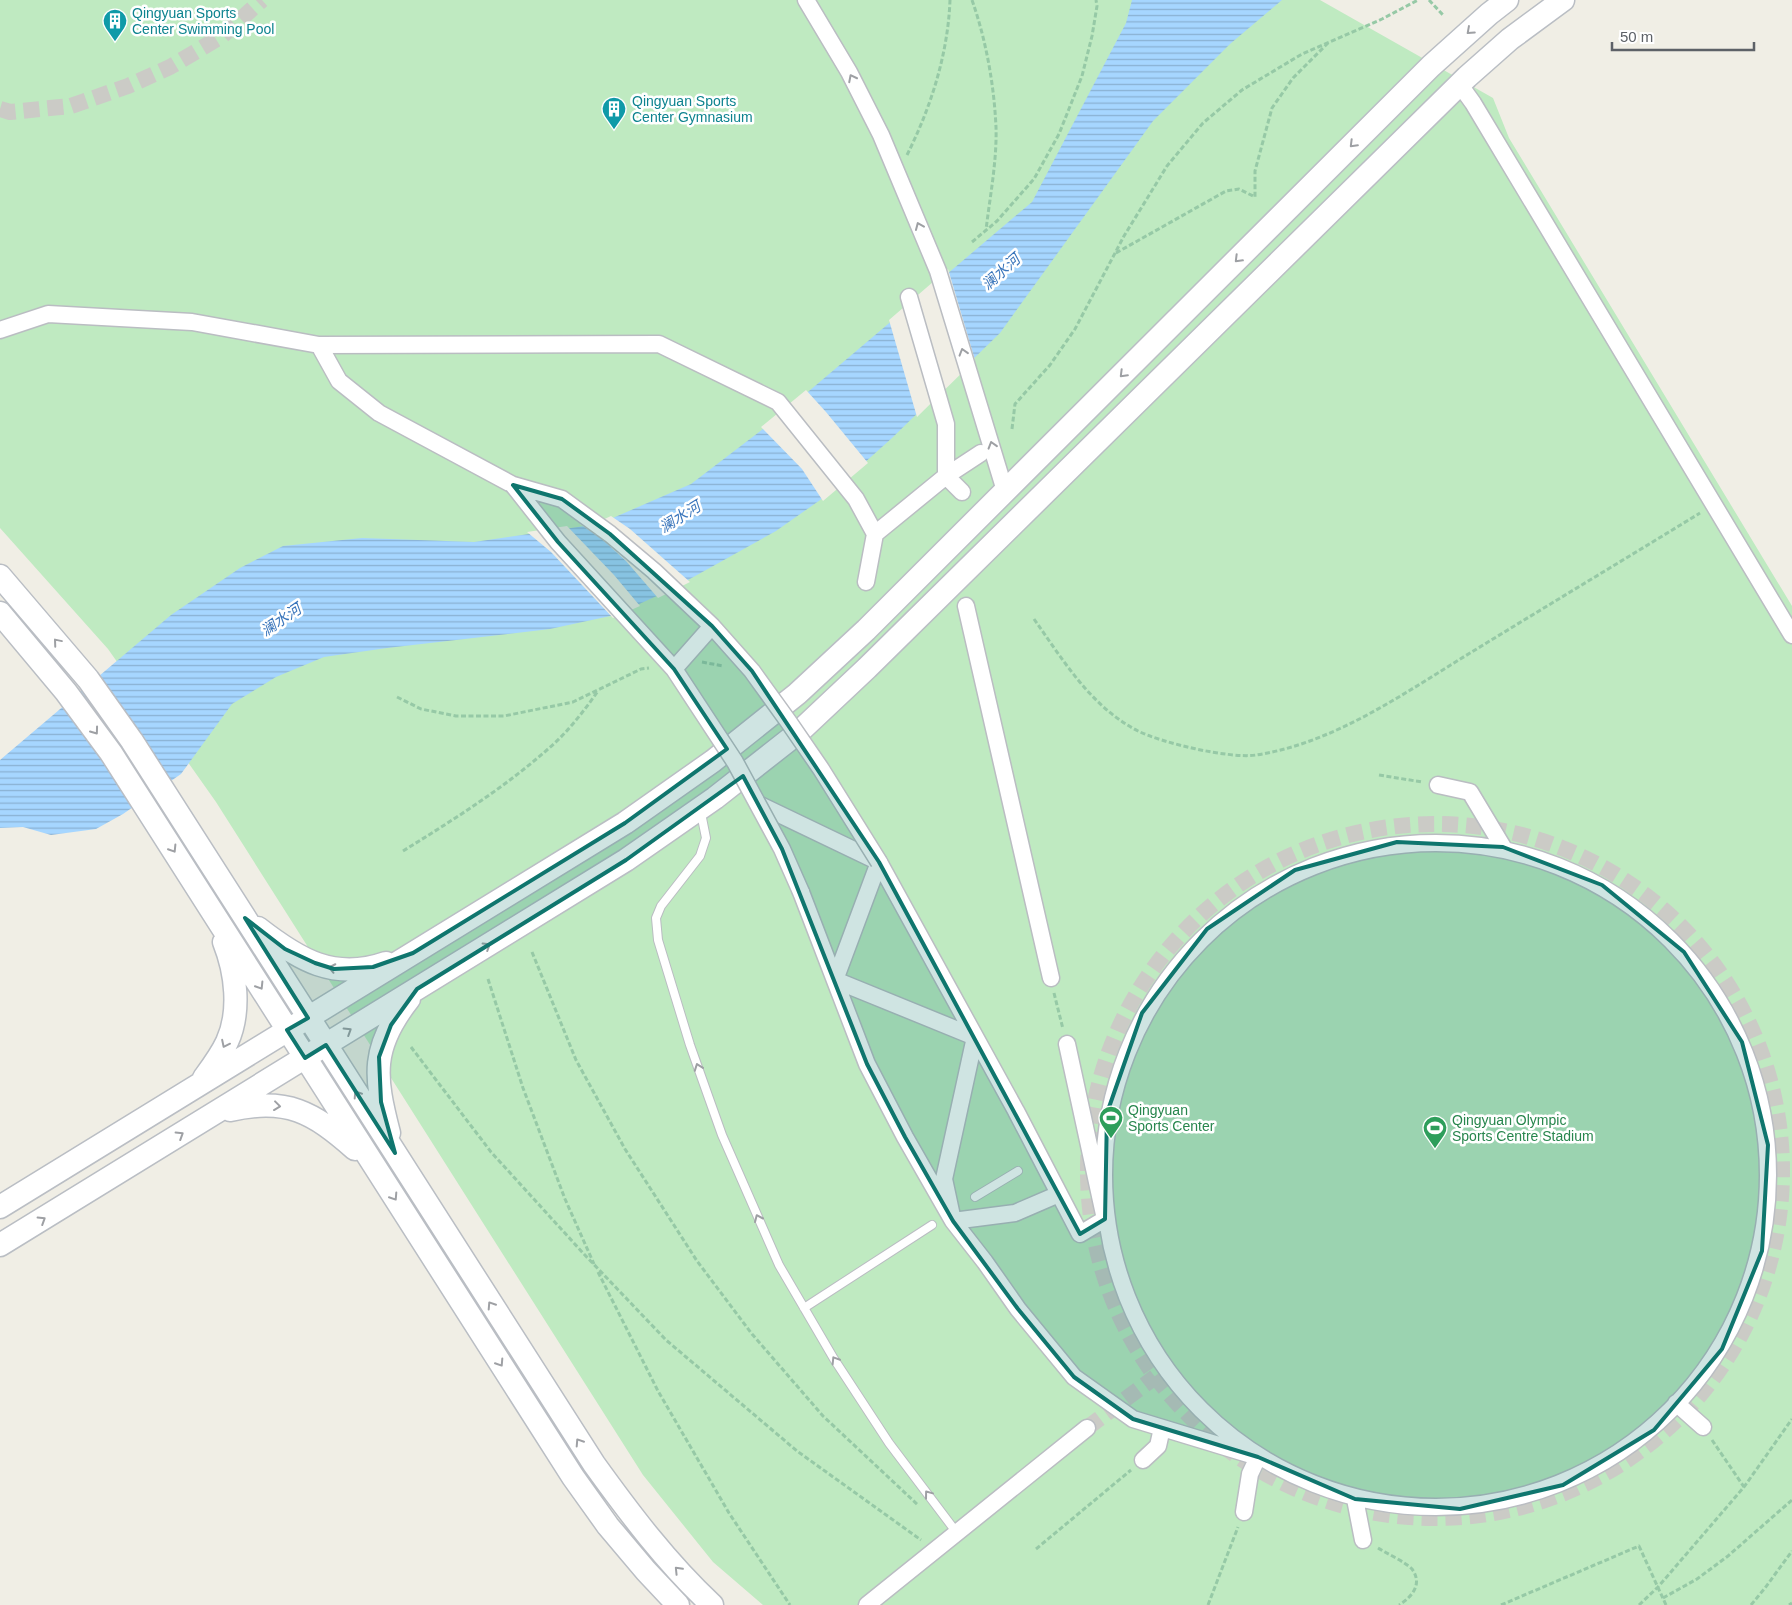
<svg xmlns="http://www.w3.org/2000/svg" width="1792" height="1605" font-family="Arial,'Noto Sans SC',sans-serif">
<style>
.garden{fill:#bfeac1}
.water{fill:url(#water-rules)}
.pier{fill:#f0eee5}
.lines{fill:none;stroke-linecap:round;stroke-linejoin:round}
.street-tunnel{stroke:#cbcbc6;stroke-width:16;stroke-dasharray:16 8;stroke-linecap:butt}
.lane-casing{stroke:#babdc2;stroke-width:10}
.street-casing{stroke:#babdc2;stroke-width:19}
.secondary-casing{stroke:#babec4;stroke-width:25}
.path{stroke:#96c9a6;stroke-width:3;stroke-dasharray:5 2.5;stroke-linecap:butt}
.lane{stroke:#fff;stroke-width:8}
.street{stroke:#fff;stroke-width:16}
.secondary{stroke:#fff;stroke-width:22}
.street-bridge-casing{stroke:#babdc2;stroke-width:19;stroke-linecap:butt}
.street-bridge{stroke:#fff;stroke-width:16}
.oneway{stroke:#9ea0a4}
.marked{fill:#0f766e;fill-opacity:0.2;stroke:#0f766e;stroke-width:4;stroke-linejoin:round}
.labels{text-anchor:middle;stroke-width:5;stroke-linejoin:round;paint-order:stroke}
.culture-label{font-size:14px;fill:#0d838f;stroke:#fff;text-anchor:start}
.leisure-label{font-size:14px;fill:#27864d;stroke:#fff;text-anchor:start}
.water-label{font-size:15px;font-style:italic;fill:#3975bb;stroke:#fff}
</style>
<defs>
<pattern id="water-rules" width="6" height="5" patternUnits="userSpaceOnUse" patternTransform="scale(1.25)"><rect width="6" height="5" fill="#a6d6ff"/><path d="M0 2.5h6" fill="none" stroke="#8ab1d2"/></pattern>
</defs>
<rect width="100%" height="100%" fill="#f0eee5"/>
<path class="garden" d="M 0,0 L 1320,0 L 1493,98 L 1509,138 L 1792,606 L 1792,1605 L 763,1605 L 713,1562 L 643,1475 L 216,802 L 108,649 L 0,528 Z"/>
<path class="water" d="M 1132,0 L 1282,0 L 1230,44 L 1153,121 L 1000,333 L 892,438 L 833,491 L 776,531 L 670,590 L 615,615 L 550,629 L 387,648 L 324,657 L 276,677 L 232,704 L 181,774 L 123,814 L 96,829 L 51,835 L 23,827 L 0,828 L 0,760 L 171,615 L 240,568 L 283,546 L 362,538 L 474,542 L 599,524 L 691,484 L 776,419 L 1032,202 L 1126,23 Z"/>
<path class="pier" d="M 948,269 L 975,360 L 917,417 L 889,320 Z
M 806,390 L 826,412 L 868,463 L 823,501 L 802,469 L 761,427 Z
M 611,516 L 630,529 L 690,582 L 658,598 L 626,561 L 603,540 L 580,524 L 598,522 Z
M 567,526 L 614,575 L 640,606 L 613,618 L 551,552 L 527,532 Z"/>
<g class="lines">
<path class="street-tunnel" d="M 0,109 L 10,112 L 71,106 L 128,86 L 170,67 L 222,36 L 262,0
M1088 1171a347 347 0 1 1 694 0a347 347 0 1 1-694 0Z
M 1087,1428 L 1155,1377"/>
<defs>
<path id="lane" d="M 701,813 L 706,838 L 700,856 L 661,906 L 656,918 L 658,940 L 690,1045 L 722,1135 L 779,1265 L 834,1359 L 889,1443 L 957,1533
M 975,1197 L 1018,1171
M 804,1308 L 932,1225"/>
<path id="street" d="M 806,0 L 849,72 L 881,135 L 938,271 L 1005,491
M 1460,85 L 1473,103 L 1792,635
M 909,297 L 946,424 L 946,476 L 962,492
M 0,330 L 48,314 L 192,322 L 319,345 L 659,344 L 778,402 L 856,499 L 875,534
M 319,345 L 339,381 L 379,413 L 513,485
M 866,582 L 875,534 L 946,476 L 981,453
M 966,606 L 1051,978
M 1438,785 L 1470,792 L 1503,847
M 758,804 L 879,862 L 1016,1111 L 1080,1234 L 1105,1219 L 1067,1044
M1104 1175a332 332 0 1 1 664 0a332 332 0 1 1-664 0Z
M 879,862 L 835,980 L 975,1037 L 944,1179 L 953,1221 L 1015,1213 L 1059,1194
M 801,892 L 867,1064 L 905,1137 L 953,1221 L 985,1262 L 1018,1309 L 1074,1377 L 1133,1419 L 1258,1457 L 1250,1474 L 1244,1512
M 1676,1403 L 1703,1427
M 1143,1460 L 1158,1446 L 1162,1428
M 1355,1499 L 1363,1540
M 867,1605 L 1087,1428"/>
<path id="secondary" d="M 0,576 L 88,679 L 132,741 L 594,1464 C 630,1514 667,1563 712,1605
M 0,613 L 66,692 L 111,753 L 573,1477 L 608,1526 L 646,1571 L 678,1605
M 258,928 C 299,960 334,981 386,963
M 204,1078 C 212,1067 221,1055 227,1042 C 241,1012 236,972 224,942
M 230,1110 C 287,1097 313,1112 355,1149
M 389,1133 C 374,1076 371,1047 409,999
M 0,1207 L 625,823 L 713,761 L 797,694 L 866,630 L 1431,66 L 1489,14 L 1507,0
M 0,1245 L 626,860 L 715,798 L 799,732 L 867,668 L 1467,77 L 1510,39 L 1563,0"/>
</defs>
<use href="#lane" class="lane-casing"/>
<use href="#street" class="street-casing"/>
<use href="#secondary" class="secondary-casing"/>
<path class="path" d="M 972,0 C 986,40 994,84 996,127 C 997,161 990,196 986,230
M 1429,0 L 1443,15
M 907,155 C 931,107 948,54 950,0
M 972,242 L 997,221 L 1034,179 L 1059,134 L 1082,76 L 1092,36 L 1097,6 L 1096,0
M 1116,253 L 1226,191 L 1239,189 L 1255,197 L 1255,171 L 1272,108 L 1293,78 L 1328,43
M 1012,429 L 1015,404 L 1050,365 L 1075,329 L 1124,236 L 1167,166 L 1203,123 L 1242,90 L 1302,54 L 1382,19 L 1418,0
M 1034,619 C 1063,660 1091,707 1138,731 C 1162,743 1230,759 1256,755 C 1336,743 1407,691 1475,650 C 1550,604 1625,559 1700,513
M 702,662 L 723,666
M 397,697 L 421,709 L 456,716 L 504,716 L 573,702 L 641,669 L 649,668
M 1379,775 L 1422,782
M 403,851 C 453,820 504,788 548,749 C 567,733 584,711 598,691
M 532,952 L 576,1060 L 625,1149 L 697,1261 L 752,1334 L 823,1416 L 918,1505
M 488,979 L 523,1088 L 565,1199 L 594,1264
M 1054,993 L 1063,1029
M 411,1047 L 491,1152 L 583,1253 L 666,1340 L 797,1451 L 921,1540
M 598,1272 L 658,1391 L 729,1513 L 790,1605
M 1712,1440 L 1744,1487
M 1378,1548 C 1386,1553 1407,1563 1412,1569 C 1423,1584 1412,1597 1399,1605
M 1036,1549 L 1131,1470
M 1663,1598 L 1697,1579 L 1728,1556 L 1792,1500
M 1208,1605 L 1238,1527
M 1501,1605 L 1639,1546 L 1666,1605
M 1639,1605 L 1658,1587 L 1744,1487 L 1792,1419
M 1751,1605 L 1765,1588 L 1792,1551
M 1789,1605 L 1792,1603"/>
<use href="#lane" class="lane"/>
<use href="#street" class="street"/>
<use href="#secondary" class="secondary"/>
<defs>
<path id="street-bridge" d="M 513,485 L 562,499 L 610,534 L 654,571 L 712,626 L 752,671 L 788,721 L 821,769 L 879,862
M 513,485 L 558,542 L 674,669 L 735,762 L 782,849 L 801,892
M 674,669 L 712,626"/>
</defs>
<use href="#street-bridge" class="street-bridge-casing"/>
<use href="#street-bridge" class="street-bridge"/>
</g>
<defs><path id="oneway-chevron" d="M-2-3.5L2.5 0L-2 3.5" fill="none" stroke-width="1.6" stroke-linecap="round" stroke-linejoin="round" transform="scale(1.25)"/></defs>
<g class="oneway">
<use href="#oneway-chevron" transform="translate(1470 31) rotate(138)"/>
<use href="#oneway-chevron" transform="translate(852 78) rotate(-117)"/>
<use href="#oneway-chevron" transform="translate(1353 144) rotate(135)"/>
<use href="#oneway-chevron" transform="translate(919 226) rotate(-113)"/>
<use href="#oneway-chevron" transform="translate(1238 259) rotate(135)"/>
<use href="#oneway-chevron" transform="translate(963 352) rotate(-107)"/>
<use href="#oneway-chevron" transform="translate(1123 374) rotate(135)"/>
<use href="#oneway-chevron" transform="translate(992 445) rotate(-107)"/>
<use href="#oneway-chevron" transform="translate(57 642) rotate(-130)"/>
<use href="#oneway-chevron" transform="translate(95 731) rotate(54)"/>
<use href="#oneway-chevron" transform="translate(173 849) rotate(58)"/>
<use href="#oneway-chevron" transform="translate(487 946) rotate(-32)"/>
<use href="#oneway-chevron" transform="translate(332 968) rotate(-168)"/>
<use href="#oneway-chevron" transform="translate(260 986) rotate(58)"/>
<use href="#oneway-chevron" transform="translate(348 1031) rotate(-32)"/>
<use href="#oneway-chevron" transform="translate(225 1044) rotate(116)"/>
<use href="#oneway-chevron" transform="translate(698 1067) rotate(-110)"/>
<use href="#oneway-chevron" transform="translate(357 1094) rotate(-123)"/>
<use href="#oneway-chevron" transform="translate(277 1106) rotate(7)"/>
<use href="#oneway-chevron" transform="translate(180 1135) rotate(-32)"/>
<use href="#oneway-chevron" transform="translate(394 1197) rotate(57)"/>
<use href="#oneway-chevron" transform="translate(758 1218) rotate(-114)"/>
<use href="#oneway-chevron" transform="translate(42 1220) rotate(-32)"/>
<use href="#oneway-chevron" transform="translate(491 1305) rotate(-123)"/>
<use href="#oneway-chevron" transform="translate(835 1360) rotate(-122)"/>
<use href="#oneway-chevron" transform="translate(500 1363) rotate(57)"/>
<use href="#oneway-chevron" transform="translate(579 1442) rotate(-123)"/>
<use href="#oneway-chevron" transform="translate(928 1494) rotate(-127)"/>
<use href="#oneway-chevron" transform="translate(678 1570) rotate(-134)"/>
</g>
<path class="marked" d="M 513,485 L 562,499 L 610,534 L 712,626 L 752,671 L 879,862 L 1080,1234 L 1105,1219 L 1107,1113 L 1142,1013 L 1207,929 L 1295,870 L 1397,842 L 1503,847 L 1602,885 L 1684,952 L 1742,1042 L 1768,1145 L 1762,1251 L 1722,1349 L 1654,1430 L 1563,1485 L 1460,1509 L 1355,1499 L 1258,1457 L 1133,1419 L 1074,1377 L 1018,1309 L 953,1221 L 905,1137 L 867,1064 L 782,849 L 743,776 L 626,860 L 417,989 L 391,1025 L 379,1057 L 381,1102 L 395,1153 L 326,1045 L 305,1058 L 287,1030 L 308,1018 L 245,918 L 285,949 L 315,963 L 334,969 L 373,967 L 413,953 L 625,823 L 727,749 L 674,669 L 558,542 Z"/>
<defs>
<symbol id="building-pin" viewBox="-11 -11 22 30"><path d="M0 17L-7.5 6A9.5 9.5 0 1 1 7.5 6Z" fill="#0f9aa8" stroke="#fff"/><path d="M-4-6H4V6H1V3H-1V6H-4ZM-2.5-4.3h1.7v1.8h-1.7ZM.8-4.3h1.7v1.8H.8ZM-2.5-1h1.7V.8h-1.7ZM.8-1h1.7V.8H.8Z" fill="#fff"/></symbol>
<symbol id="stadium-pin" viewBox="-11 -11 22 30"><path d="M0 17L-7.5 6A9.5 9.5 0 1 1 7.5 6Z" fill="#2e9e5b" stroke="#fff"/><path d="M0-5a6.5 5 0 1 0 0 10a6.5 5 0 1 0 0-10ZM-3.5-1.8h7v3.6h-7Z" fill="#fff"/></symbol>
</defs>
<g fill-rule="evenodd">
<use href="#building-pin" x="101" y="7" width="28" height="38"/>
<use href="#building-pin" x="600" y="95" width="28" height="38"/>
<use href="#stadium-pin" x="1097" y="1104" width="28" height="38"/>
<use href="#stadium-pin" x="1421" y="1114" width="28" height="38"/>
</g>
<g class="labels">
<g class="culture-label">
<text x="132" y="18">Qingyuan Sports<tspan x="132" dy="16">Center Swimming Pool</tspan></text>
<text x="632" y="106">Qingyuan Sports<tspan x="632" dy="16">Center Gymnasium</tspan></text>
</g>
<g class="leisure-label">
<text x="1128" y="1115">Qingyuan<tspan x="1128" dy="16">Sports Center</tspan></text>
<text x="1452" y="1125">Qingyuan Olympic<tspan x="1452" dy="16">Sports Centre Stadium</tspan></text>
</g>
<g class="water-label">
<text transform="translate(1001 272) rotate(-42)" y="5">澜水河</text>
<text transform="translate(680 517) rotate(-32)" y="5">澜水河</text>
<text transform="translate(281 620) rotate(-34)" y="5">澜水河</text>
</g>
</g>
<path d="M1612 42v8h142v-8" fill="none" stroke="#5d6167" stroke-width="2.5"/>
<text x="1620" y="42" font-size="15" fill="#5d6167" stroke="#ffffff" stroke-width="4" paint-order="stroke">50 m</text>
</svg>
